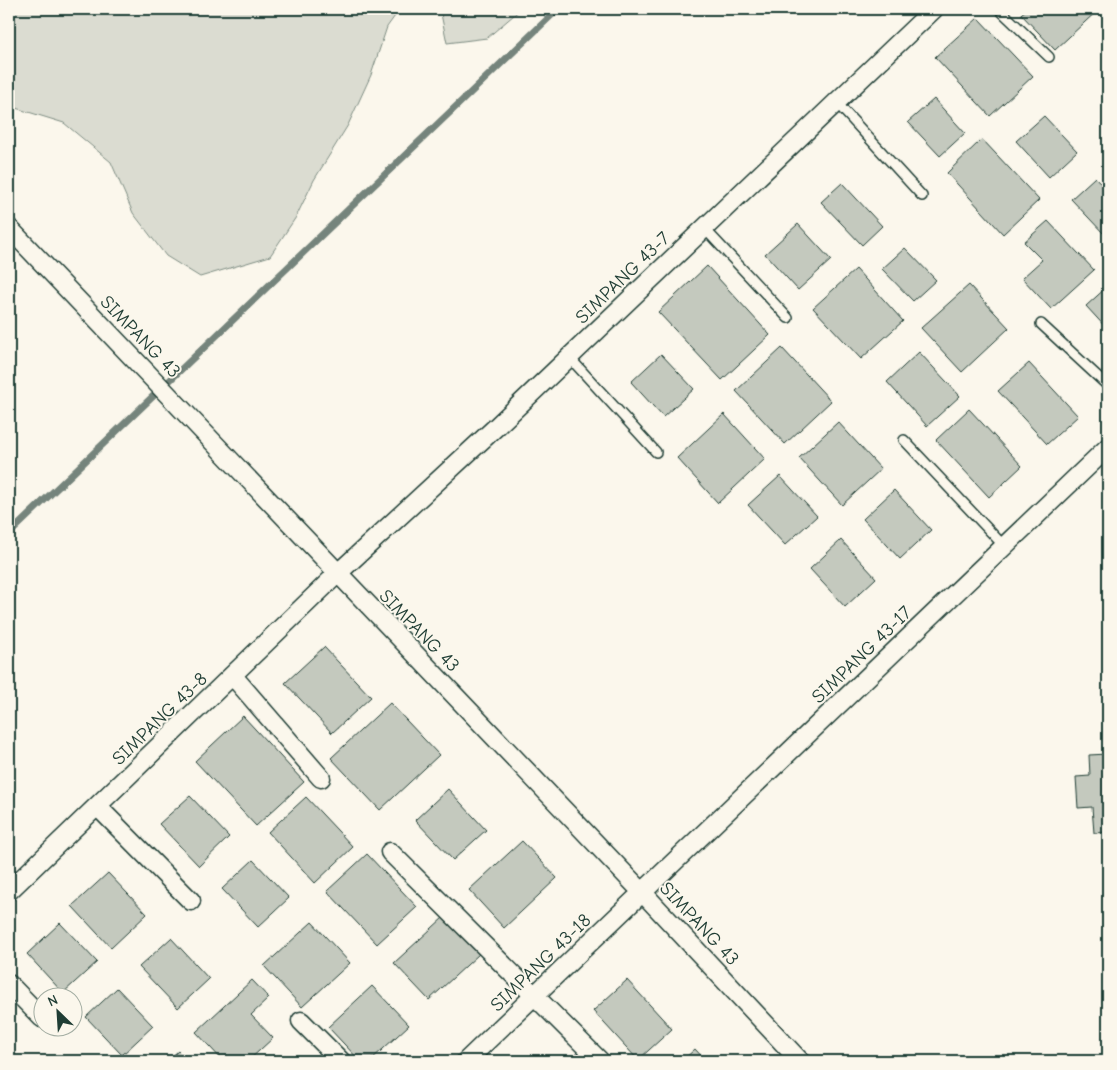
<svg xmlns="http://www.w3.org/2000/svg" width="1117" height="1070" font-family="'Comic Neue',sans-serif">
<style>
.green{fill:#dbdcd1;stroke:#7d8c82}
.lines{fill:none;stroke-linecap:round;stroke-linejoin:round}
.stream{stroke:#74847b;stroke-width:7}
.building{fill:#c4c9be;stroke:#1f3d34}
.lane-casing{stroke:#1f3d34;stroke-width:12}
.street-casing{stroke:#1f3d34;stroke-width:21}
.lane{stroke:#fbf7ec;stroke-width:9}
.street{stroke:#fbf7ec;stroke-width:18}
.labels{text-anchor:middle;stroke-width:4;stroke-linejoin:round;paint-order:stroke}
.street-label{font-size:19px;fill:#1f3d34;stroke:#fbf7ec}
</style>
<rect width="100%" height="100%" fill="#fbf7ec"/>
<filter id="ink" filterUnits="userSpaceOnUse"><feTurbulence type="fractalNoise" baseFrequency=".02" numOctaves="2"/><feDisplacementMap in="SourceGraphic" scale="10" xChannelSelector="R" yChannelSelector="G"/><feConvolveMatrix kernelMatrix="1 2 1 2 8 2 1 2 1" color-interpolation-filters="sRGB"/></filter>
<g filter="url(#ink)">
<path class="green" d="M 9,9 L 400,9 L 387,27 L 371,75 L 348,125 L 314,180 L 296,217 L 270,256 L 200,277 L 166,256 L 133,213 L 111,162 L 64,123 L 9,106 Z
M 440,9 L 521,9 L 487,38 L 447,43 Z"/>
<g class="lines">
<path class="stream" d="M 9,534 L 558,9"/>
</g>
<path class="building" d="M 1027,9 L 1099,9 L 1055,50 L 1021,14 Z
M 978,18 L 1033,76 L 990,116 L 935,57 Z
M 934,99 L 965,133 L 940,156 L 908,122 Z
M 1044,116 L 1077,151 L 1049,177 L 1016,141 Z
M 982,139 L 1039,200 L 1003,234 L 947,173 Z
M 1095,177 L 1108,191 L 1108,232 L 1105,235 L 1071,199 Z
M 842,183 L 882,226 L 862,245 L 821,202 Z
M 1048,221 L 1094,270 L 1051,309 L 1022,278 L 1042,260 L 1024,242 Z
M 798,224 L 831,260 L 798,290 L 765,254 Z
M 905,248 L 936,280 L 913,301 L 882,269 Z
M 707,266 L 770,335 L 722,380 L 658,312 Z
M 856,269 L 903,321 L 861,359 L 813,308 Z
M 969,285 L 1009,328 L 962,372 L 921,328 Z
M 1108,286 L 1108,330 L 1086,306 Z
M 782,348 L 831,401 L 785,444 L 736,391 Z
M 919,352 L 960,396 L 927,426 L 887,382 Z
M 661,354 L 694,389 L 663,417 L 631,382 Z
M 1029,363 L 1078,416 L 1047,444 L 998,391 Z
M 969,409 L 1022,466 L 989,497 L 936,440 Z
M 724,414 L 765,459 L 718,503 L 677,458 Z
M 838,422 L 881,469 L 842,505 L 799,458 Z
M 780,476 L 817,516 L 785,545 L 748,505 Z
M 894,490 L 931,530 L 900,559 L 863,519 Z
M 841,540 L 876,578 L 845,607 L 810,569 Z
M 324,647 L 371,697 L 332,733 L 285,683 Z
M 390,703 L 439,755 L 380,810 L 331,758 Z
M 243,716 L 304,782 L 256,826 L 195,761 Z
M 1108,754 L 1108,832 L 1094,833 L 1092,807 L 1078,808 L 1076,777 L 1090,776 L 1089,755 Z
M 448,789 L 486,830 L 453,860 L 415,820 Z
M 190,796 L 229,837 L 199,866 L 159,824 Z
M 306,797 L 353,847 L 315,883 L 268,832 Z
M 522,841 L 557,878 L 504,928 L 469,890 Z
M 367,854 L 417,907 L 377,944 L 327,891 Z
M 253,860 L 289,898 L 258,927 L 222,889 Z
M 108,873 L 147,914 L 111,948 L 72,906 Z
M 444,917 L 479,954 L 429,1000 L 394,963 Z
M 312,922 L 350,963 L 302,1007 L 264,966 Z
M 60,923 L 97,962 L 63,993 L 27,954 Z
M 171,938 L 209,979 L 178,1008 L 139,967 Z
M 252,980 L 269,998 L 251,1015 L 273,1038 L 248,1061 L 223,1061 L 196,1032 Z
M 627,980 L 672,1029 L 638,1060 L 593,1011 Z
M 372,986 L 409,1025 L 370,1061 L 360,1061 L 328,1027 Z
M 117,988 L 153,1026 L 122,1055 L 86,1017 Z
M 695,1049 L 706,1061 L 682,1061 Z
M 178,1051 L 188,1061 L 167,1061 Z"/>
<g class="lines">
<defs>
<path id="lane" d="M 999,9 L 1049,57
M 836,102 L 922,196
M 704,228 L 788,318
M 1041,324 L 1108,386
M 569,357 L 656,452
M 904,440 L 1003,545"/>
<path id="street" d="M 9,228 L 643,893 L 800,1061
M 233,676 L 321,778
M 97,806 L 191,901
M 390,852 L 600,1061
M 9,891 L 337,574 L 495,428 L 934,9
M 9,984 L 42,1018
M 301,1021 L 341,1061
M 466,1061 L 1108,447"/>
</defs>
<use href="#lane" class="lane-casing"/>
<use href="#street" class="street-casing"/>
<use href="#lane" class="lane"/>
<use href="#street" class="street"/>
</g>
</g>
<g class="labels">
<g class="street-label">
<text transform="translate(622 277) rotate(-44)" y="7">SIMPANG 43-7</text>
<text transform="translate(141 336) rotate(46)" y="7">SIMPANG 43</text>
<text transform="translate(420 630) rotate(46)" y="7">SIMPANG 43</text>
<text transform="translate(861 654) rotate(-44)" y="7">SIMPANG 43-17</text>
<text transform="translate(159 718) rotate(-44)" y="7">SIMPANG 43-8</text>
<text transform="translate(700 923) rotate(47)" y="7">SIMPANG 43</text>
<text transform="translate(540 962) rotate(-44)" y="7">SIMPANG 43-18</text>
</g>
</g>
<rect width="1117" height="1070" fill="none" stroke="#fbf7ec" stroke-width="30"/>
<rect x="15" y="15" width="1087" height="1040" fill="none" stroke="#1f3d34" stroke-width="2" filter="url(#ink)"/>
<g transform="translate(58 1012) rotate(335)"><circle r="24" fill="#fbf7ec" stroke="#a3ada2"/>
<path d="M0-4L9 19L0 12L-9 19Z" fill="#1f3d34"/>
<text y="-8" font-size="14" font-weight="bold" text-anchor="middle" fill="#1f3d34">N</text>
</g>
</svg>
